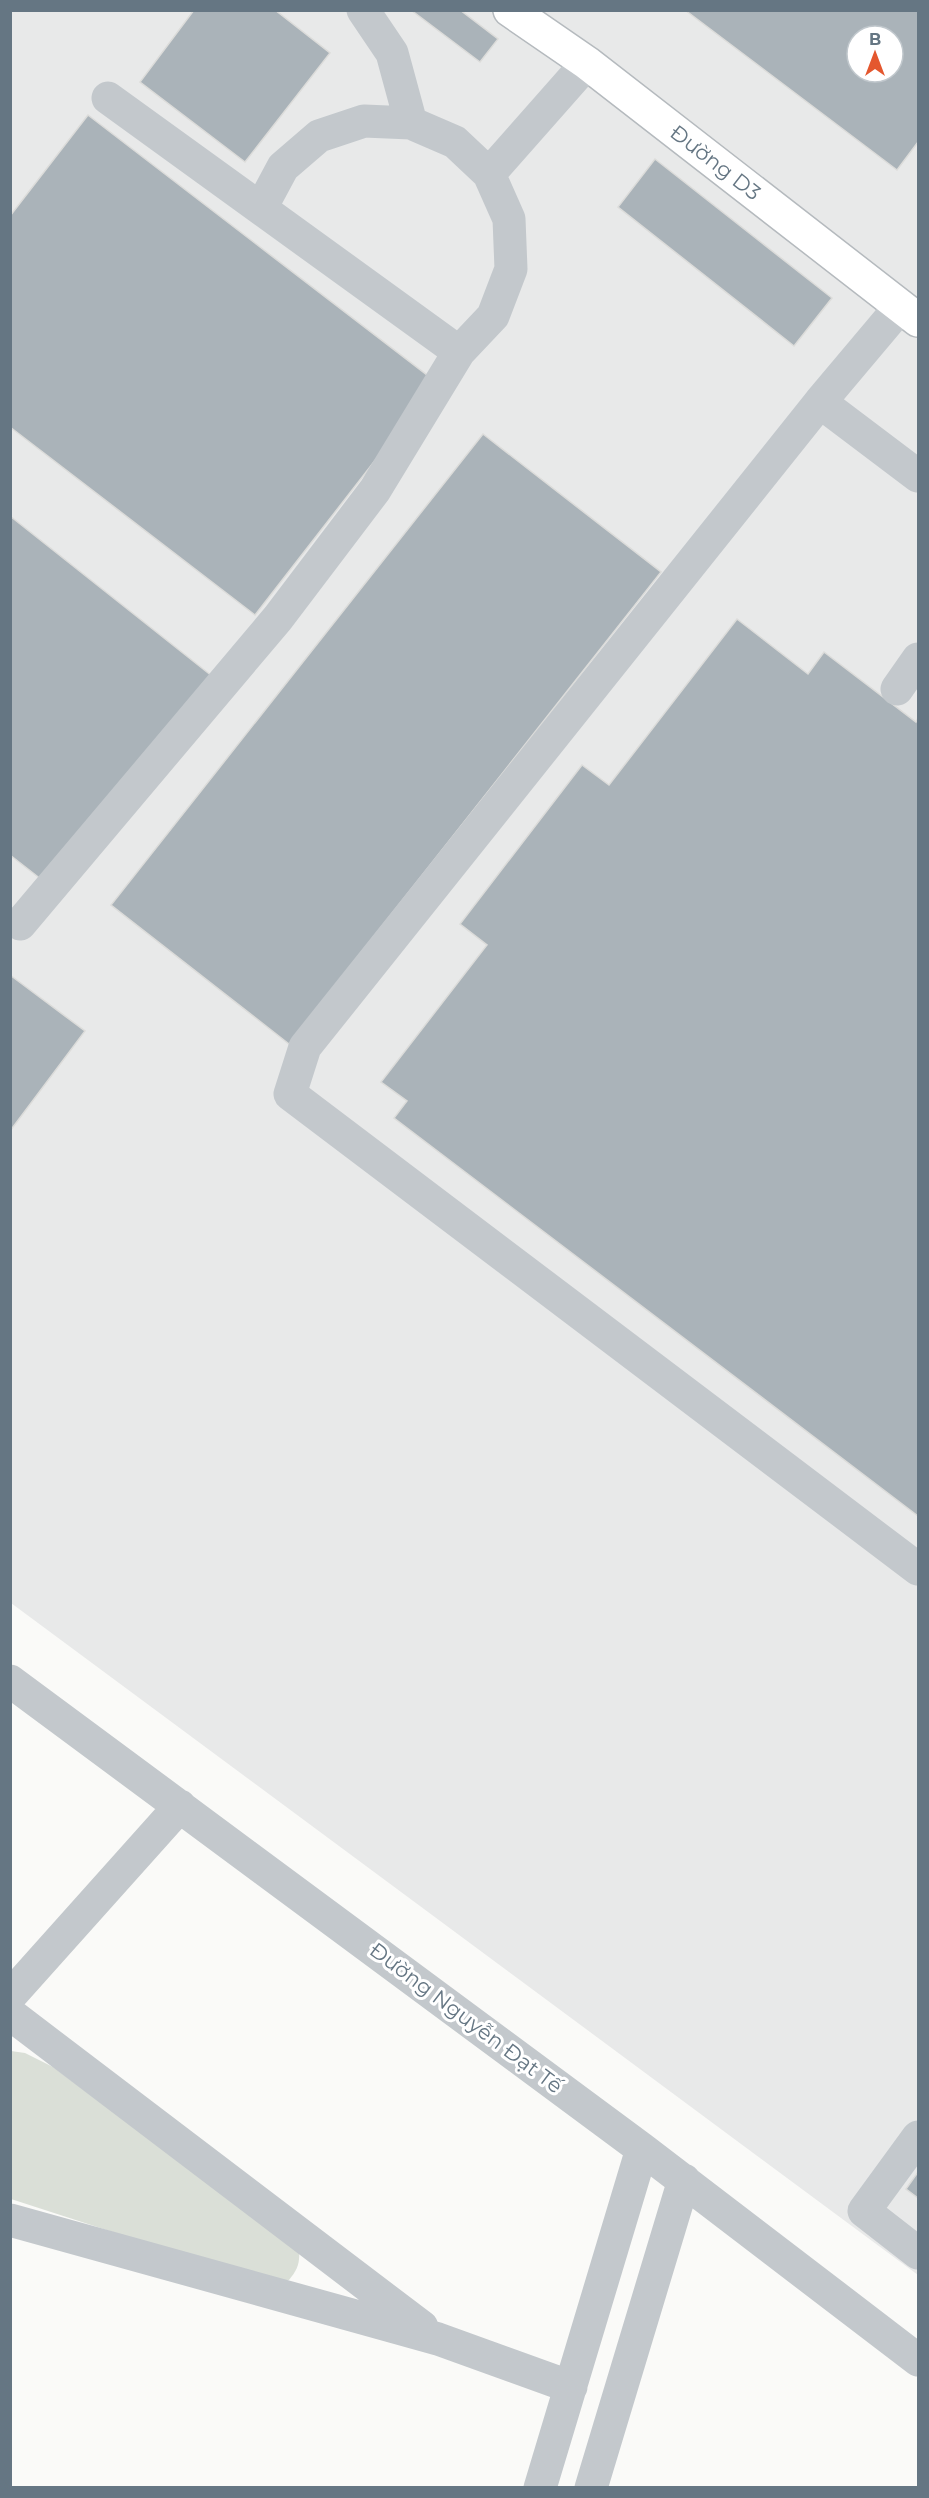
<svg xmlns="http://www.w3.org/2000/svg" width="929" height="2498" font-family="Montserrat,sans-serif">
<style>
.built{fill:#e8e9e9;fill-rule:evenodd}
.green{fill:#dadfd7}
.building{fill:#aab3b9;stroke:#dcdcda;stroke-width:1.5;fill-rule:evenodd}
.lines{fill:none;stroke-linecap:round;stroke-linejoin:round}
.major-casing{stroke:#b5babe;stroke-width:36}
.minor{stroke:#c3c8cc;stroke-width:33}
.major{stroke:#fff;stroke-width:33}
.labels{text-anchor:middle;stroke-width:6;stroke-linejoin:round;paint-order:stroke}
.street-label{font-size:21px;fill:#657683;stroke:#fff}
</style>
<rect width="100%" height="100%" fill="#fafaf8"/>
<path class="built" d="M 11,11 L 918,11 L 918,2275 L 11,1603 ZM 857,36 L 893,36 L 893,72 L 857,72 Z"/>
<path class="green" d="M 11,2051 L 25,2053 L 53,2067 L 299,2251 C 300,2264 297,2270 289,2280 L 270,2283 L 11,2199 Z"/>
<path class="building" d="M 194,10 L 275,10 L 330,53 L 245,162 L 140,82 Z
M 411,10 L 460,10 L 498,39 L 480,62 Z
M 685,10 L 918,10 L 918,142 L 897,170 ZM 857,36 L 893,36 L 893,72 L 857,72 Z
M 88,115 L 436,382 L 255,615 L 10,427 L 10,216 Z
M 655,159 L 832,298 L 794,346 L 618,207 Z
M 483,434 L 661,572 L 289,1044 L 111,905 Z
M 10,516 L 217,680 L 51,887 L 10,855 Z
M 737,619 L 808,674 L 824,652 L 916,722 L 918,718 L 918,1516 L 394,1118 L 407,1101 L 381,1082 L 487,945 L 460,924 L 582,765 L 609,785 Z
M 10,975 L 85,1031 L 10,1131 Z
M 918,2172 L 918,2198 L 906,2189 Z"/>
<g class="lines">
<defs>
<g id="major">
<path id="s1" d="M 510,10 L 587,63 L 918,320"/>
</g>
</defs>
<use href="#major" class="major-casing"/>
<path class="minor" d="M 363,10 L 392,53 L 411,123
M 108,98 L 459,352
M 489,174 L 587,63
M 900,307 L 820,402 L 305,1047 L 290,1094 L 918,1569
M 820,402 L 918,476
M 897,689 L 918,659
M 20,924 L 278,618 L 375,490 L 459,352 L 493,316 L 511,269 L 509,219 L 489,174 L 455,142 L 411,123 L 364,121 L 319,136 L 283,167 L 261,208
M 10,1681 L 642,2149 L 918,2360
M 10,1996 L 180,1806
M 10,2014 L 422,2327
M 918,2137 L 864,2211 L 918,2253
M 10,2220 L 438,2339 L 571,2387
M 540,2488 L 642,2149
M 591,2488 L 684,2180"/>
<use href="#major" class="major"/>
</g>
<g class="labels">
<g class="street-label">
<text dy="7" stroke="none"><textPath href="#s1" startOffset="256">Đường D3</textPath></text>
<text transform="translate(466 2018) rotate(37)" y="7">Đường Nguyễn Đạt Tế</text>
</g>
</g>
<rect width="929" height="2498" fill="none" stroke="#657683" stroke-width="24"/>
<g transform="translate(875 54)"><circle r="28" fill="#ffffff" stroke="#c1c8cd" stroke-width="1.5"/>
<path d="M0-4.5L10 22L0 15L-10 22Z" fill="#e4572e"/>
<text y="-9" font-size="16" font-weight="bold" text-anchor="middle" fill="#657683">B</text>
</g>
</svg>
